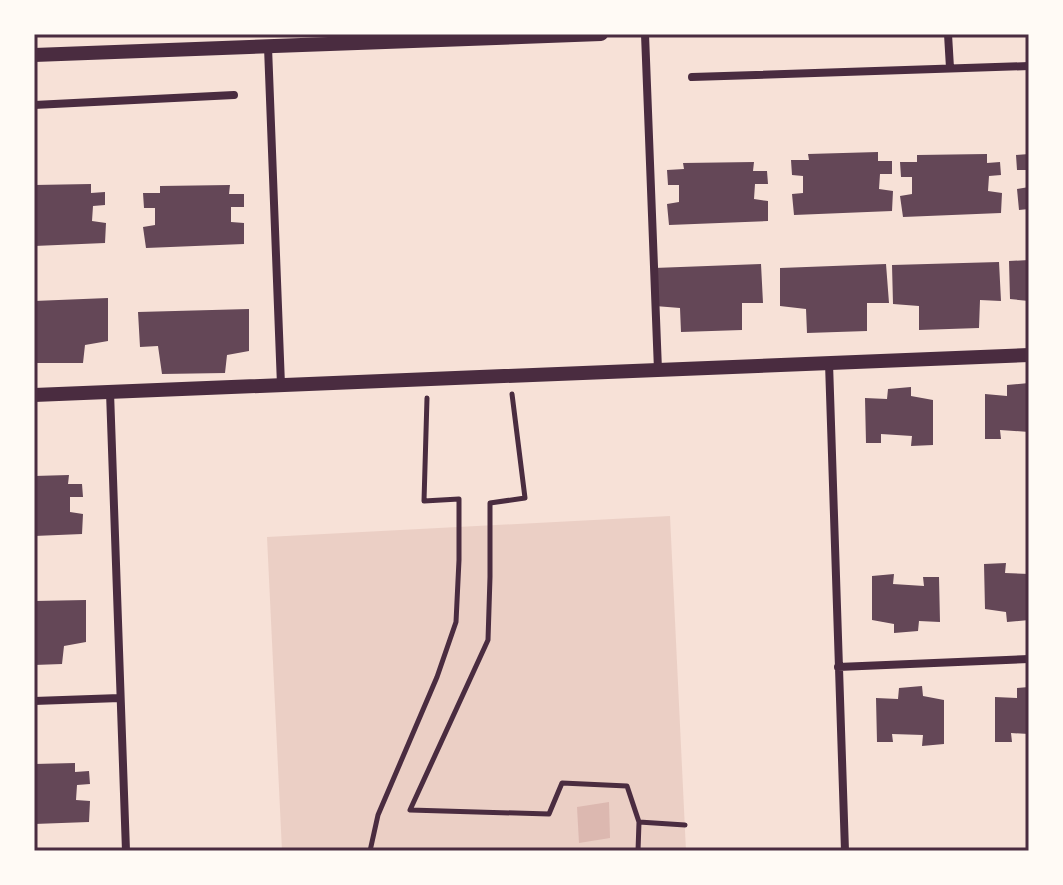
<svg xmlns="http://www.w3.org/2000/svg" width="1063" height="885" font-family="Jost,sans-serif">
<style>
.green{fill:#ebcfc5}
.water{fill:#dcb8b0}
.building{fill:#644757}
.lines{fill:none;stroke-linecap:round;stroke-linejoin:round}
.path{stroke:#4a2c40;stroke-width:5}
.minor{stroke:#4a2c40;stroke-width:8}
.tertiary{stroke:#4a2c40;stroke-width:14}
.neatline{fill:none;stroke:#4a2c40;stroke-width:3}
</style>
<rect width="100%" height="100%" fill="#f7e1d7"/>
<path class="green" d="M 670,516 L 686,851 L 282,851 L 267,537 Z"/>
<path class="water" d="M 609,802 L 610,838 L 579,843 L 577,807 Z"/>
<path class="building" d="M 878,152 L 878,161 L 892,161 L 892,174 L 880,174 L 879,189 L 893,191 L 892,211 L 794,215 L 792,194 L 803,193 L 803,176 L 792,175 L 791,160 L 809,160 L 808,154 Z
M 987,154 L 987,163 L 1000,162 L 1001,175 L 989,176 L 988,191 L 1002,193 L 1001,213 L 903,217 L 900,196 L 912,194 L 912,177 L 901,177 L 900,162 L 917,162 L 917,155 Z
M 1029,154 L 1029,170 L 1017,170 L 1016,155 Z
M 754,162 L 753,171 L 767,171 L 768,184 L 755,184 L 754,199 L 768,201 L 768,221 L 669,225 L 667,204 L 679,202 L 679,185 L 668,185 L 667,170 L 684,169 L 683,163 Z
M 91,184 L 91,193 L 105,192 L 105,205 L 93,206 L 92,221 L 106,223 L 105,243 L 34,246 L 34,185 Z
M 230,185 L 229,194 L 244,194 L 244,207 L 231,207 L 231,222 L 244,223 L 244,244 L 146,248 L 143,227 L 155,225 L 155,208 L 144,208 L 143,193 L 160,193 L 160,186 Z
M 1029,187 L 1029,209 L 1019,210 L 1017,189 Z
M 1029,260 L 1029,301 L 1010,299 L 1009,261 Z
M 999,262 L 1001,301 L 980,300 L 979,328 L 919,330 L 919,306 L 893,304 L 892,265 Z
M 761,264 L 763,303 L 742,303 L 742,330 L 681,332 L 680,308 L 655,306 L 654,268 Z
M 886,264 L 889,303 L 867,303 L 867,331 L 807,333 L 806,309 L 780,306 L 780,268 Z
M 108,298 L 108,341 L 85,345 L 83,363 L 34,363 L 34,301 Z
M 249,309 L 249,351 L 227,355 L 225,373 L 162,374 L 158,346 L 140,347 L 138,312 Z
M 1029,383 L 1029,432 L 1000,430 L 1001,439 L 985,439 L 985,394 L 1007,396 L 1007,385 Z
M 911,387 L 911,396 L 933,400 L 933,445 L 911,446 L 912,436 L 881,434 L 881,443 L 866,443 L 865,398 L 887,399 L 888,389 Z
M 69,475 L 68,484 L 82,484 L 83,497 L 70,497 L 70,512 L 83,514 L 82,534 L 34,536 L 34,476 Z
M 1006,563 L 1005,573 L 1029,574 L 1029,620 L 1007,622 L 1006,612 L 985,609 L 984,564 Z
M 894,574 L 893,584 L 924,586 L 923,577 L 939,577 L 940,622 L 919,621 L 918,631 L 894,633 L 894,624 L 872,620 L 872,576 Z
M 86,600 L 86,642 L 64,646 L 62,664 L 34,665 L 34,601 Z
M 922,686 L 923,696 L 944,700 L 944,744 L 922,746 L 923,735 L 892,734 L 893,742 L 877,742 L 876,698 L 898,699 L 899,688 Z
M 1029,687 L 1029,734 L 1011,733 L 1012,742 L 995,742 L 995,697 L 1017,698 L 1017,688 Z
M 75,763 L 75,772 L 89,771 L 90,784 L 77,785 L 76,800 L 90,801 L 89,822 L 34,824 L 34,764 Z"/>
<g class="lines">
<path class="path" d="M 512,394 L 525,498 L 490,503 L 490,577 L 488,640 L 410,810 L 549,814 L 562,783 L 627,786 L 639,822 L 638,851
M 639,822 L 685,825
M 370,851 L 378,815 L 437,677 L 456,622 L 459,560 L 459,499 L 424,501 L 427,398"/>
<path class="minor" d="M 645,34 L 658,370
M 948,34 L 950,68
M 268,47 L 281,385
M 692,77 L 1029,66
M 34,105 L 234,95
M 829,363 L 845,851
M 110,392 L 126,851
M 838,667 L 1029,659
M 34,701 L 120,698"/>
<path class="tertiary" d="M 34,55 L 601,34
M 34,395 L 1029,355"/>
</g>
<rect width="1063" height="885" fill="none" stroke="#fffaf5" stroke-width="72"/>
<rect x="36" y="36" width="991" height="813" class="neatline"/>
</svg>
